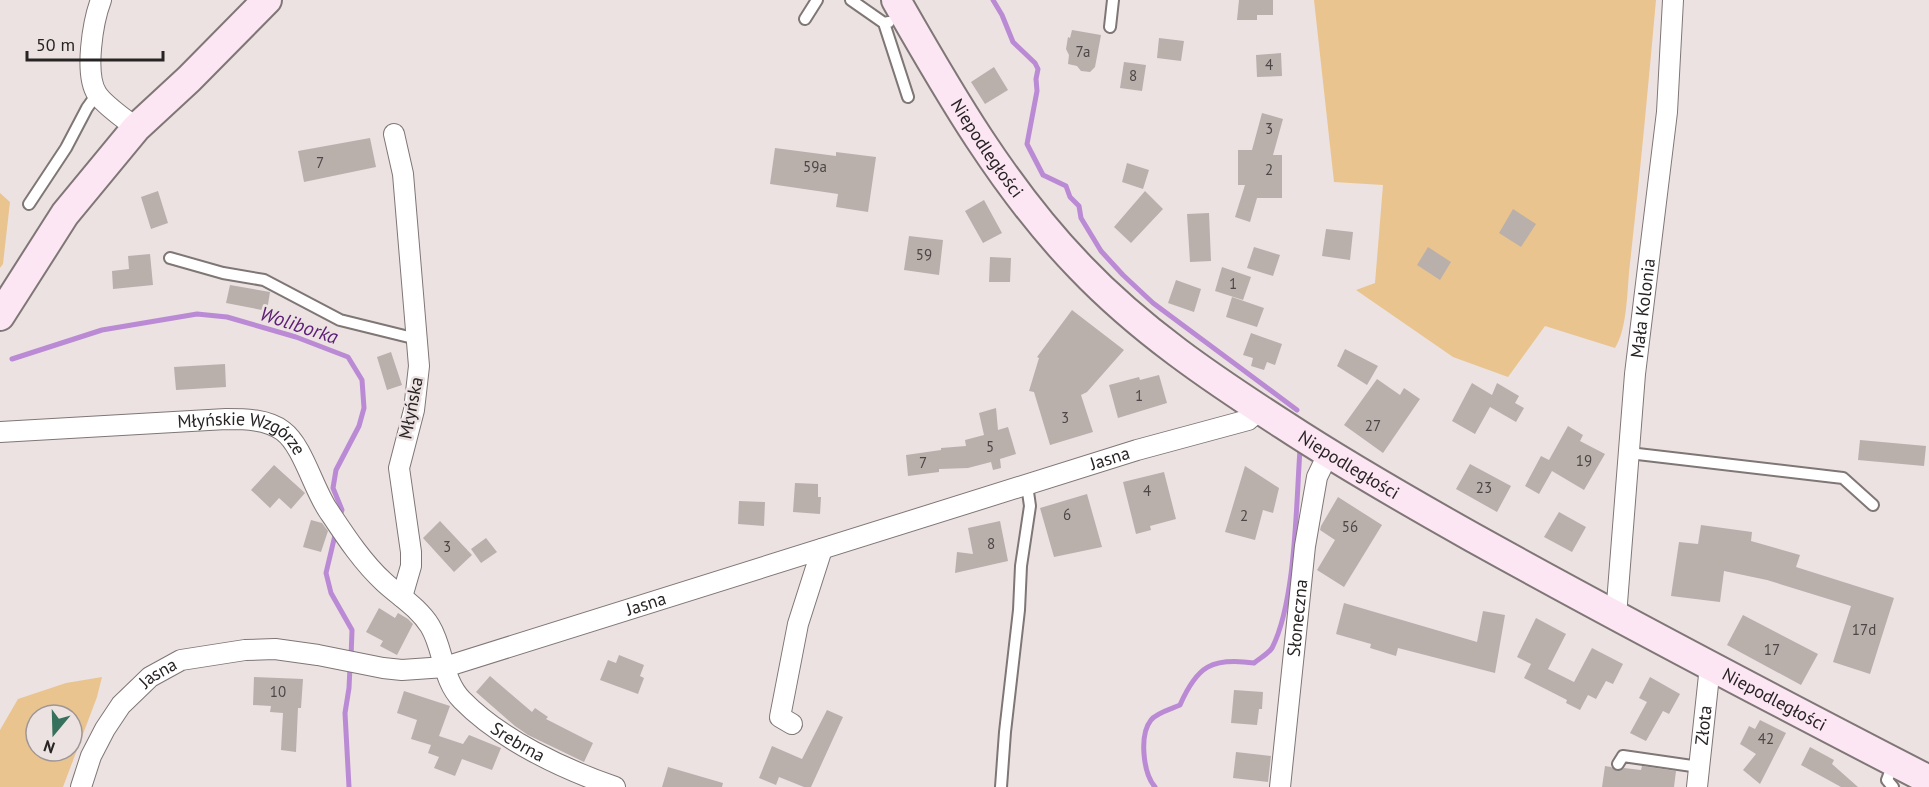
<svg xmlns="http://www.w3.org/2000/svg" width="1929" height="787" font-family="'PT Sans',sans-serif">
<style>
.green{fill:#eac48e;fill-rule:evenodd}
.lines{fill:none;stroke-linecap:round;stroke-linejoin:round}
.stream{stroke:#bb8ad5;stroke-width:5}
.building{fill:#b9b0ac}
.lane-casing{stroke:#7f7676;stroke-width:14}
.street-casing{stroke:#7f7676;stroke-width:22}
.secondary-casing{stroke:#7f7676;stroke-width:32}
.lane{stroke:#fff;stroke-width:10}
.street{stroke:#fff;stroke-width:20}
.secondary{stroke:#fce6f3;stroke-width:28}
.labels{text-anchor:middle;stroke-width:5;stroke-linejoin:round;paint-order:stroke}
.number-label{font-size:15px;fill:#4c4746}
.street-label{font-size:18px;fill:#282424;stroke:#ece2e2}
.water-label{font-size:20px;font-style:italic;fill:#5d2078;stroke:#ece2e2}
</style>
<rect width="100%" height="100%" fill="#ece2e2"/>
<path class="green" d="M 1314,0 L 1656,0 C 1648,88 1640,176 1630,263 C 1627,287 1628,328 1615,348 L 1545,326 L 1508,377 L 1453,357 L 1356,290 L 1375,283 L 1383,185 L 1334,182 Z
M 0,193 L 10,202 L 3,264 L 0,268 Z
M 102,677 L 97,697 L 63,787 L 0,787 L 0,730 L 18,699 L 66,683 ZM 36,715 L 72,715 L 72,751 L 36,751 Z"/>
<g class="lines">
<path class="stream" d="M 993,0 L 1002,15 L 1013,42 L 1035,63 L 1038,69 L 1036,79 L 1037,91 L 1027,144 L 1043,175 L 1066,186 L 1070,197 L 1079,206 L 1081,218 L 1101,251 L 1123,275 L 1153,303 L 1297,410
M 12,359 L 102,330 L 197,314 L 227,317 L 296,337 L 348,357 L 362,380 L 364,408 L 359,426 L 336,470 L 333,488 L 342,510 L 339,519
M 336,531 L 326,573 L 331,593 L 352,630 L 351,658
M 349,787 L 345,713 L 349,688 L 350,667
M 1155,787 C 1143,773 1139,735 1151,720 C 1156,713 1171,709 1180,705 C 1197,666 1212,657 1254,663 C 1260,658 1268,654 1272,648 C 1296,601 1296,504 1300,450"/>
</g>
<path class="building" d="M 1239,0 L 1273,0 L 1273,15 L 1257,15 L 1257,20 L 1237,20 Z
M 1072,30 L 1101,35 L 1095,67 L 1090,72 L 1081,71 L 1077,66 L 1068,64 L 1069,55 L 1066,49 L 1068,37 L 1070,38 Z
M 1159,38 L 1184,41 L 1181,61 L 1157,58 Z
M 1281,53 L 1282,76 L 1257,77 L 1256,55 Z
M 1124,62 L 1146,65 L 1142,91 L 1120,88 Z
M 994,67 L 1008,90 L 985,104 L 971,82 Z
M 1262,113 L 1283,119 L 1273,155 L 1282,155 L 1282,198 L 1257,198 L 1250,222 L 1235,217 L 1245,185 L 1238,185 L 1238,150 L 1252,150 Z
M 370,138 L 376,167 L 304,182 L 298,151 Z
M 775,148 L 836,156 L 836,152 L 876,157 L 868,212 L 836,207 L 838,194 L 770,184 Z
M 1127,163 L 1149,170 L 1143,189 L 1122,182 Z
M 158,191 L 168,223 L 151,229 L 141,197 Z
M 1145,191 L 1163,209 L 1131,243 L 1114,227 Z
M 984,200 L 1002,233 L 983,243 L 965,211 Z
M 1513,209 L 1536,224 L 1521,247 L 1499,233 Z
M 1209,213 L 1211,261 L 1190,262 L 1187,214 Z
M 1326,229 L 1353,232 L 1350,260 L 1322,256 Z
M 909,236 L 943,240 L 939,275 L 904,270 Z
M 1254,247 L 1280,255 L 1273,276 L 1247,268 Z
M 1428,247 L 1451,262 L 1440,280 L 1417,265 Z
M 150,254 L 153,285 L 113,289 L 112,271 L 129,269 L 128,256 Z
M 990,257 L 1011,258 L 1010,282 L 989,282 Z
M 1222,267 L 1251,277 L 1243,300 L 1215,291 Z
M 1176,280 L 1201,289 L 1194,312 L 1168,303 Z
M 230,285 L 270,292 L 267,311 L 226,303 Z
M 1232,297 L 1264,308 L 1257,327 L 1226,317 Z
M 1072,310 L 1124,350 L 1087,392 L 1081,395 L 1093,432 L 1050,445 L 1034,392 L 1029,391 L 1039,358 L 1037,357 Z
M 1251,333 L 1282,344 L 1275,365 L 1267,362 L 1264,370 L 1251,366 L 1253,358 L 1243,355 Z
M 1345,349 L 1378,366 L 1367,385 L 1337,366 Z
M 391,352 L 402,385 L 387,390 L 377,357 Z
M 225,364 L 226,387 L 176,390 L 174,367 Z
M 1159,375 L 1167,403 L 1118,418 L 1109,385 L 1139,377 L 1140,380 Z
M 1377,379 L 1400,395 L 1404,388 L 1420,399 L 1383,453 L 1344,425 Z
M 1472,383 L 1492,395 L 1497,383 L 1519,396 L 1515,403 L 1524,408 L 1516,422 L 1490,407 L 1475,434 L 1452,421 Z
M 996,408 L 998,430 L 1008,427 L 1016,454 L 1000,459 L 1001,468 L 993,470 L 991,462 L 968,468 L 939,469 L 939,472 L 908,476 L 906,455 L 941,450 L 941,448 L 966,446 L 965,440 L 984,435 L 979,413 Z
M 1568,426 L 1583,435 L 1580,441 L 1605,454 L 1584,490 L 1552,471 L 1539,494 L 1525,486 L 1541,456 L 1549,460 Z
M 1860,440 L 1926,446 L 1924,466 L 1858,460 Z
M 1470,464 L 1511,486 L 1497,512 L 1456,489 Z
M 274,465 L 305,493 L 291,509 L 279,498 L 270,508 L 251,490 Z
M 1245,466 L 1279,488 L 1273,513 L 1263,510 L 1255,540 L 1225,532 Z
M 1164,472 L 1176,519 L 1150,526 L 1151,530 L 1136,534 L 1123,482 Z
M 795,483 L 818,484 L 818,497 L 821,497 L 820,514 L 793,512 Z
M 1087,494 L 1102,547 L 1054,557 L 1040,508 Z
M 1338,497 L 1382,525 L 1344,587 L 1317,570 L 1335,540 L 1320,530 L 1321,526 Z
M 739,501 L 765,502 L 764,526 L 738,524 Z
M 1559,512 L 1586,527 L 1572,552 L 1544,537 Z
M 311,520 L 322,523 L 328,531 L 321,552 L 303,547 Z
M 440,521 L 472,555 L 454,572 L 423,538 Z
M 1000,521 L 1008,561 L 955,573 L 957,552 L 973,554 L 968,528 Z
M 1701,525 L 1752,532 L 1751,541 L 1800,555 L 1796,567 L 1894,598 L 1870,674 L 1833,662 L 1851,606 L 1767,580 L 1724,571 L 1720,602 L 1671,596 L 1679,542 L 1698,544 Z
M 486,538 L 497,552 L 481,563 L 471,549 Z
M 1344,603 L 1477,642 L 1483,611 L 1505,615 L 1495,673 L 1398,648 L 1396,656 L 1370,648 L 1371,644 L 1336,634 Z
M 379,608 L 395,618 L 398,613 L 408,619 L 413,624 L 397,655 L 380,646 L 383,641 L 366,632 Z
M 1743,615 L 1818,654 L 1801,685 L 1727,645 Z
M 1536,618 L 1566,634 L 1548,669 L 1574,682 L 1592,648 L 1623,664 L 1613,684 L 1606,681 L 1596,699 L 1588,695 L 1580,710 L 1566,703 L 1567,700 L 1524,678 L 1531,664 L 1517,657 Z
M 619,655 L 644,665 L 640,676 L 644,678 L 638,694 L 600,680 L 608,660 L 616,663 Z
M 490,676 L 532,712 L 535,708 L 548,717 L 546,719 L 593,743 L 584,762 L 528,735 L 515,726 L 476,692 Z
M 254,677 L 303,679 L 301,708 L 298,708 L 296,752 L 281,750 L 283,713 L 270,712 L 271,706 L 253,705 Z
M 1650,677 L 1680,694 L 1669,714 L 1663,711 L 1646,741 L 1630,733 L 1647,702 L 1639,698 Z
M 1234,690 L 1263,692 L 1262,709 L 1259,709 L 1257,725 L 1231,723 Z
M 404,691 L 450,706 L 439,736 L 463,744 L 469,735 L 501,748 L 492,770 L 462,759 L 455,776 L 434,768 L 439,757 L 428,753 L 431,745 L 411,739 L 417,720 L 397,713 Z
M 827,710 L 843,717 L 811,787 L 804,787 L 779,777 L 776,785 L 759,778 L 772,746 L 802,759 Z
M 1760,720 L 1786,733 L 1760,784 L 1743,770 L 1756,754 L 1740,744 L 1749,726 L 1755,729 Z
M 1810,747 L 1834,760 L 1832,764 L 1858,787 L 1841,787 L 1801,765 Z
M 1236,752 L 1271,756 L 1268,782 L 1233,778 Z
M 1605,766 L 1611,767 L 1617,771 L 1624,768 L 1641,770 L 1642,766 L 1676,771 L 1674,787 L 1602,787 Z
M 668,767 L 723,783 L 722,787 L 662,787 Z"/>
<g class="lines">
<defs>
<path id="lane" d="M 851,0 L 884,23 L 889,22
M 805,19 L 817,0
M 884,23 L 908,97
M 1110,27 L 1113,0
M 29,204 L 66,148 L 87,108 L 97,94
M 170,258 L 223,273 L 264,280 L 340,320 L 417,339
M 1629,453 L 1843,478 L 1873,505
M 1618,764 L 1623,756 L 1699,767
M 1893,764 L 1887,780 L 1893,787
M 1001,787 L 1005,732 L 1019,610 L 1021,566 L 1030,506 L 1027,485"/>
<g id="street">
<path d="M 101,0 C 93,21 84,74 97,94 C 104,105 125,119 136,128"/>
<path d="M 394,134 L 403,174 L 419,366 L 414,410 L 399,468 L 411,552 L 411,566 L 402,597"/>
<path id="s1" d="M 0,432 L 226,419 C 245,419 267,419 283,431 C 303,446 313,488 328,510 C 344,534 362,562 384,582 C 399,596 418,607 430,626 C 444,649 442,680 462,700 C 501,740 563,769 615,787"/>
<path id="s2" d="M 1616,616 L 1635,374 L 1667,112 L 1673,0"/>
<path d="M 792,724 L 780,717 L 798,624 L 822,549"/>
<path id="s3" d="M 81,787 L 91,756 L 105,729 L 121,705 L 150,677 L 181,660 L 245,650 L 275,649 L 318,655 L 383,668 L 402,670 L 445,667 L 1137,450 L 1248,420 L 1259,410"/>
<path id="s4" d="M 1280,787 L 1305,546 L 1317,477 L 1328,454"/>
<path id="s5" d="M 1697,787 L 1710,666"/>
</g>
<g id="secondary">
<path id="s6" d="M 896,0 C 949,93 1005,190 1080,267 C 1140,330 1211,378 1284,425 C 1345,465 1408,501 1472,537 C 1623,621 1776,701 1929,780"/>
<path d="M 0,316 L 65,214 L 136,128 L 189,79 L 267,0"/>
</g>
</defs>
<use href="#lane" class="lane-casing"/>
<use href="#street" class="street-casing"/>
<use href="#secondary" class="secondary-casing"/>
<use href="#lane" class="lane"/>
<use href="#street" class="street"/>
<use href="#secondary" class="secondary"/>
</g>
<g class="labels">
<g class="number-label">
<text x="1083" y="57">7a</text>
<text x="1269" y="70">4</text>
<text x="1133" y="81">8</text>
<text x="1269" y="134">3</text>
<text x="320" y="168">7</text>
<text x="815" y="172">59a</text>
<text x="1269" y="175">2</text>
<text x="924" y="260">59</text>
<text x="1233" y="289">1</text>
<text x="1139" y="401">1</text>
<text x="1065" y="423">3</text>
<text x="1373" y="431">27</text>
<text x="990" y="452">5</text>
<text x="1584" y="466">19</text>
<text x="923" y="468">7</text>
<text x="1484" y="493">23</text>
<text x="1147" y="496">4</text>
<text x="1067" y="520">6</text>
<text x="1244" y="521">2</text>
<text x="1350" y="532">56</text>
<text x="991" y="549">8</text>
<text x="447" y="552">3</text>
<text x="1864" y="635">17d</text>
<text x="1772" y="655">17</text>
<text x="278" y="697">10</text>
<text x="1766" y="744">42</text>
</g>
<g class="street-label">
<text dy="6" stroke="none"><textPath href="#s6" startOffset="174">Niepodległości</textPath></text>
<text dy="6" stroke="none"><textPath href="#s2" startOffset="309">Mała Kolonia</textPath></text>
<text transform="translate(411 408) rotate(-79)" y="6">Młyńska</text>
<text dy="6" stroke="none"><textPath href="#s1" startOffset="246">Młyńskie Wzgórze</textPath></text>
<text dy="6" stroke="none"><textPath href="#s3" startOffset="1131">Jasna</textPath></text>
<text dy="6" stroke="none"><textPath href="#s6" startOffset="660">Niepodległości</textPath></text>
<text dy="6" stroke="none"><textPath href="#s3" startOffset="645">Jasna</textPath></text>
<text dy="6" stroke="none"><textPath href="#s4" startOffset="170">Słoneczna</textPath></text>
<text dy="6" stroke="none"><textPath href="#s3" startOffset="141">Jasna</textPath></text>
<text dy="6" stroke="none"><textPath href="#s6" startOffset="1146">Niepodległości</textPath></text>
<text dy="6" stroke="none"><textPath href="#s5" startOffset="62">Złota</textPath></text>
<text dy="6" stroke="none"><textPath href="#s1" startOffset="684">Srebrna</textPath></text>
</g>
<g class="water-label">
<text transform="translate(299 325) rotate(18)" y="7">Woliborka</text>
</g>
</g>
<g transform="translate(54 733) rotate(199)"><circle r="28" fill="#ece2e2" stroke="#9e9696" stroke-width="1.5"/>
<path d="M0-4.5L10 22L0 15L-10 22Z" fill="#35715c"/>
<text y="-9" font-size="16" font-weight="bold" text-anchor="middle" fill="#282424">N</text>
</g>
<path d="M27 51v9h136v-9" fill="none" stroke="#282424" stroke-width="3"/>
<text x="36" y="51" font-size="18" fill="#282424" stroke="#ece2e2" stroke-width="4.5" paint-order="stroke">50 m</text>
</svg>
